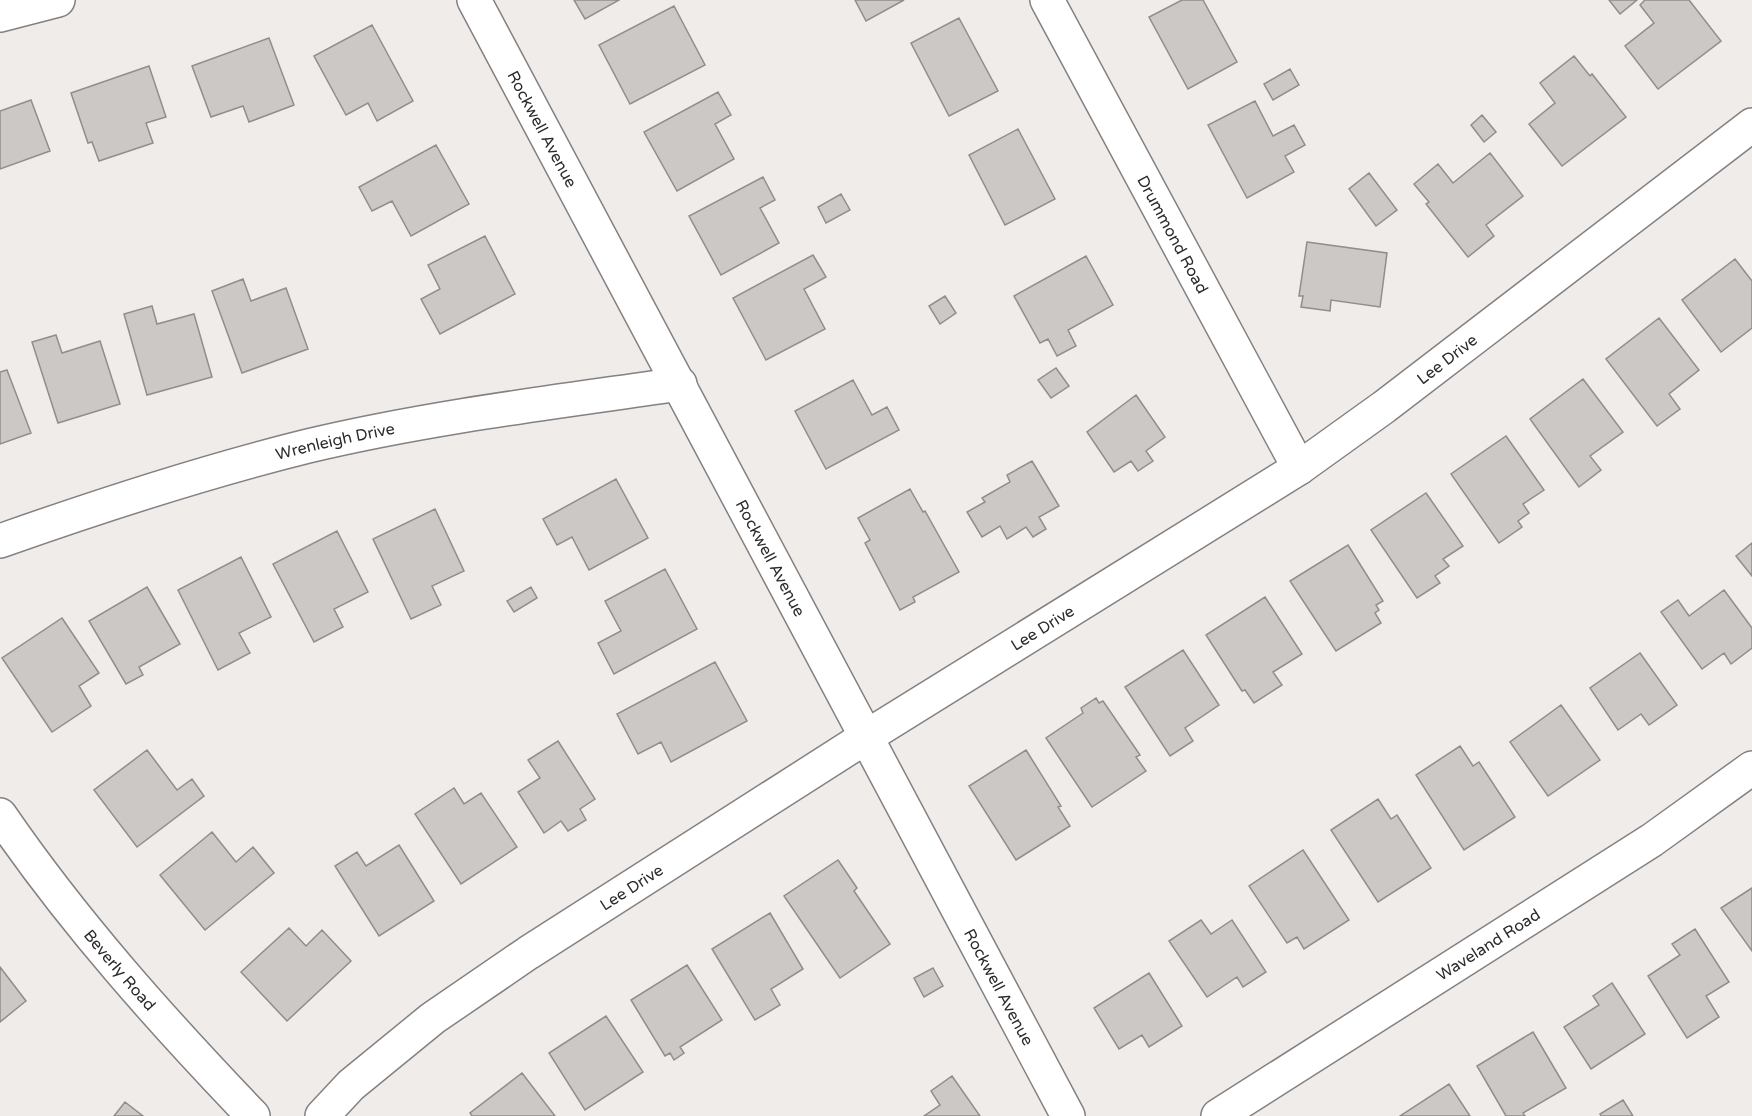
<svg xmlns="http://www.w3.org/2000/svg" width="1752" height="1116" font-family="'Varela Round',sans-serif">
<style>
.building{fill:#ccc8c6;stroke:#918d8c;stroke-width:1.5}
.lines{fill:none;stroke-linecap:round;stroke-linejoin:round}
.street-casing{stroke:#848180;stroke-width:36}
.street{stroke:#fff;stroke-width:33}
.labels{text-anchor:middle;stroke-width:5;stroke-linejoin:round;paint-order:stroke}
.street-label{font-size:16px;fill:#2c2a2a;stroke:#fdf9f8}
</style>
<rect width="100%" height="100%" fill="#f0ecea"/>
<path class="building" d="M 574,0 L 619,0 L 585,19 Z
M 855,0 L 904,0 L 866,21 Z
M 1182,0 L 1203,0 L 1237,62 L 1188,89 L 1149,17 Z
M 1609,0 L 1637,0 L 1620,14 Z
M 1645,0 L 1689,0 L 1721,41 L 1658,89 L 1625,46 L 1654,23 L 1640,5 Z
M 674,6 L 705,65 L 630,104 L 599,45 Z
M 959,18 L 998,91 L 949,116 L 911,43 Z
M 372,25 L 413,101 L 377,121 L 368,103 L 346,115 L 314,56 Z
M 269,38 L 294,105 L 249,122 L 243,106 L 211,117 L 192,66 Z
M 1574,56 L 1590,76 L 1592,74 L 1626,117 L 1562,166 L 1529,124 L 1555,103 L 1540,83 Z
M 149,66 L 166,117 L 146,123 L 153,143 L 99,161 L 92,142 L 88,143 L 71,93 Z
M 1290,69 L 1299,85 L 1273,100 L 1264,84 Z
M 718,92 L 731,115 L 715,124 L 734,159 L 677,191 L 644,132 Z
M 31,100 L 50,151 L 0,169 L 0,111 Z
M 1255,101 L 1273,136 L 1294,125 L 1305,145 L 1285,156 L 1294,172 L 1247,198 L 1208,125 Z
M 1482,115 L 1496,132 L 1484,142 L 1471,125 Z
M 1018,129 L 1055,199 L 1005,225 L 969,155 Z
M 436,145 L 469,204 L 411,236 L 392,201 L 372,211 L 359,187 Z
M 1490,153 L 1523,196 L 1486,225 L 1494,236 L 1468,257 L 1426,204 L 1429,202 L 1414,184 L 1438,164 L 1453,183 Z
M 1369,173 L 1397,210 L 1376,226 L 1349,189 Z
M 763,177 L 775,200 L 760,208 L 779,243 L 721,275 L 689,216 Z
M 841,194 L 850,210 L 826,223 L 818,207 Z
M 485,236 L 515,294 L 440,334 L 421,299 L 440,289 L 428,265 Z
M 1307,242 L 1387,253 L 1380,307 L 1331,300 L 1330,311 L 1301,307 L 1303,296 L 1299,296 Z
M 813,255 L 826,277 L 804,289 L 825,329 L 766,360 L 733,298 Z
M 1086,256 L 1113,305 L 1068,330 L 1076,346 L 1057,356 L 1048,339 L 1040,343 L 1014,296 Z
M 1735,259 L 1752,281 L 1752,328 L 1721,352 L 1682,300 Z
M 243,279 L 251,301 L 286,288 L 308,349 L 242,373 L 212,291 Z
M 945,296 L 956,313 L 940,324 L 929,306 Z
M 152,306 L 157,324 L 194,314 L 212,377 L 147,395 L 124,314 Z
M 1659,318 L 1699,370 L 1669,394 L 1680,409 L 1657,426 L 1606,359 Z
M 56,335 L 62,353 L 100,341 L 120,404 L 58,423 L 32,342 Z
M 1056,368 L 1069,386 L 1051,398 L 1038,380 Z
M 7,370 L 31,433 L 0,444 L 0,372 Z
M 1583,379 L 1623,432 L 1590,456 L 1601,470 L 1579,487 L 1530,419 Z
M 853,380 L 872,415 L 887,407 L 899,430 L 826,469 L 795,411 Z
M 1136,395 L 1165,437 L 1146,451 L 1153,461 L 1138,471 L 1131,461 L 1114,472 L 1087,432 Z
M 1506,436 L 1544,490 L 1523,504 L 1529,513 L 1518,521 L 1522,527 L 1499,543 L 1451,474 Z
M 1032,461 L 1059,506 L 1039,517 L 1046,529 L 1033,537 L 1026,527 L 1007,539 L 1000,526 L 982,537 L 967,512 L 985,502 L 982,498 L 1010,482 L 1007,475 Z
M 616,479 L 648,538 L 589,570 L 572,537 L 557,545 L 543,519 Z
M 910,489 L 923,512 L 925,511 L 959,572 L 913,597 L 915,602 L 900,610 L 865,543 L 870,540 L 858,518 Z
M 1426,493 L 1463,546 L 1443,559 L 1449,566 L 1435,576 L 1440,583 L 1417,598 L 1371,530 Z
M 435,509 L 464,571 L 432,586 L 441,605 L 411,619 L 373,539 Z
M 337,531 L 368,592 L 334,609 L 343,627 L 314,642 L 273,564 Z
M 1752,543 L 1752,576 L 1736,556 Z
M 1348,545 L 1383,601 L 1376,605 L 1379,610 L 1375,613 L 1381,623 L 1336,651 L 1290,581 Z
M 241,557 L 271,617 L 239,633 L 250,653 L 218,670 L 178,590 Z
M 665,569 L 697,629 L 614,674 L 598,643 L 621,631 L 605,601 Z
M 147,587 L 180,644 L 139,667 L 143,675 L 126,684 L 89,621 Z
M 531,587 L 537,598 L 514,612 L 507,601 Z
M 1724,590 L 1752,628 L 1752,648 L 1731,664 L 1724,653 L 1702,669 L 1661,612 L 1678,600 L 1689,616 Z
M 1265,597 L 1302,654 L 1273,672 L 1282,685 L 1254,703 L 1245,690 L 1242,691 L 1206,635 Z
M 62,618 L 99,673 L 79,686 L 91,706 L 52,732 L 2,658 Z
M 1183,650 L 1219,705 L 1185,728 L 1193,741 L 1170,756 L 1125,687 Z
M 1640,653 L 1677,705 L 1649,725 L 1641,714 L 1618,730 L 1590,688 Z
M 715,662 L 747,721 L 671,762 L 661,742 L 638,754 L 617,714 Z
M 1096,698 L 1099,703 L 1103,701 L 1140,755 L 1136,757 L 1146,771 L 1092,807 L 1046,738 L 1083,713 L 1081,708 Z
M 1561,705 L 1600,760 L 1548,796 L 1510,742 Z
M 558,741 L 595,799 L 580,809 L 586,820 L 568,831 L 561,821 L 544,833 L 518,792 L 540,778 L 528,760 Z
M 1460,746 L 1473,766 L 1479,762 L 1515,817 L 1464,850 L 1416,775 Z
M 147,750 L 177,790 L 192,779 L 204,796 L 137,847 L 94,790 Z
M 1026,750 L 1061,806 L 1058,807 L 1070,826 L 1016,860 L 969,786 Z
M 454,788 L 464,804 L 481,793 L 517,847 L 461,884 L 415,814 Z
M 1378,799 L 1391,819 L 1397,815 L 1431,868 L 1378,902 L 1331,830 Z
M 212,832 L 236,862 L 253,847 L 274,873 L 205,930 L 160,875 Z
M 399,845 L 434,901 L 379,936 L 335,866 L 357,852 L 366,866 Z
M 1303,850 L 1349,920 L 1304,949 L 1297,937 L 1287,943 L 1249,886 Z
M 838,860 L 857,888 L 854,891 L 890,944 L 840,978 L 784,896 Z
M 1752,888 L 1752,951 L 1721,908 Z
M 770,913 L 803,969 L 771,989 L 780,1005 L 755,1020 L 712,949 Z
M 1201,920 L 1211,934 L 1232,920 L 1266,972 L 1243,987 L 1237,977 L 1207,997 L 1169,941 Z
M 289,928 L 306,946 L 322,930 L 351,961 L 287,1021 L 241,972 Z
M 1695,929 L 1729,982 L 1706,996 L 1719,1017 L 1687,1038 L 1648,976 L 1680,955 L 1672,944 Z
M 687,965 L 722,1020 L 680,1047 L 684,1053 L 674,1060 L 670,1053 L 665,1056 L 631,1000 Z
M 0,967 L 26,1001 L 0,1022 Z
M 933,968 L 943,986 L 924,997 L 914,978 Z
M 1149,973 L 1182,1026 L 1149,1047 L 1142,1035 L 1119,1049 L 1094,1008 Z
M 1612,983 L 1645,1034 L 1591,1069 L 1564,1027 L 1599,1005 L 1593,996 Z
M 606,1016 L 643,1072 L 585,1110 L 549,1053 Z
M 1533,1032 L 1566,1088 L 1523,1113 L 1525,1116 L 1506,1116 L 1477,1066 Z
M 522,1073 L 555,1116 L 472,1116 L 470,1113 Z
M 952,1076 L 980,1116 L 924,1116 L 940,1105 L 931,1091 Z
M 1449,1084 L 1470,1116 L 1400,1116 Z
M 1623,1100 L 1633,1116 L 1601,1116 L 1600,1114 Z
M 125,1102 L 143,1116 L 114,1116 Z"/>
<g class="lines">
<defs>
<g id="street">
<path id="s1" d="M 474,0 L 1068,1116"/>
<path id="s2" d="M 1047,0 L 1299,468"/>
<path d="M 0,15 L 58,0"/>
<path id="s3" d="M 0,541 C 102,505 203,472 308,446 C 430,417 555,402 680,384"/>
<path id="s4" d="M 0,815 C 74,923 162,1021 253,1116"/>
<path id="s5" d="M 322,1116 L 351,1085 L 433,1018 L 528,953 L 866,737 L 1299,468 L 1384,407 L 1752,125"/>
<path id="s6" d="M 1218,1116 L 1652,840 L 1752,768"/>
</g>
</defs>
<use href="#street" class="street-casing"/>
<use href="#street" class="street"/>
</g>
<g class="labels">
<g class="street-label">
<text dy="6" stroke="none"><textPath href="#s1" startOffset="146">Rockwell Avenue</textPath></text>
<text dy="6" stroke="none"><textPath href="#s2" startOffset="266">Drummond Road</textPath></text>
<text dy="6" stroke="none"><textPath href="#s5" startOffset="1358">Lee Drive</textPath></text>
<text dy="6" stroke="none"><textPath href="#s3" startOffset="350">Wrenleigh Drive</textPath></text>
<text dy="6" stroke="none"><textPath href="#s1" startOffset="632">Rockwell Avenue</textPath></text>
<text dy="6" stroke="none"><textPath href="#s5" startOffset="872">Lee Drive</textPath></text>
<text dy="6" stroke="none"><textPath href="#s5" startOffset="386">Lee Drive</textPath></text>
<text dy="6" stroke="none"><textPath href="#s6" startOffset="320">Waveland Road</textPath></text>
<text dy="6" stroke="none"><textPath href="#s4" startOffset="196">Beverly Road</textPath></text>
<text dy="6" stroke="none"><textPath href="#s1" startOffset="1118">Rockwell Avenue</textPath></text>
</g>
</g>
</svg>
